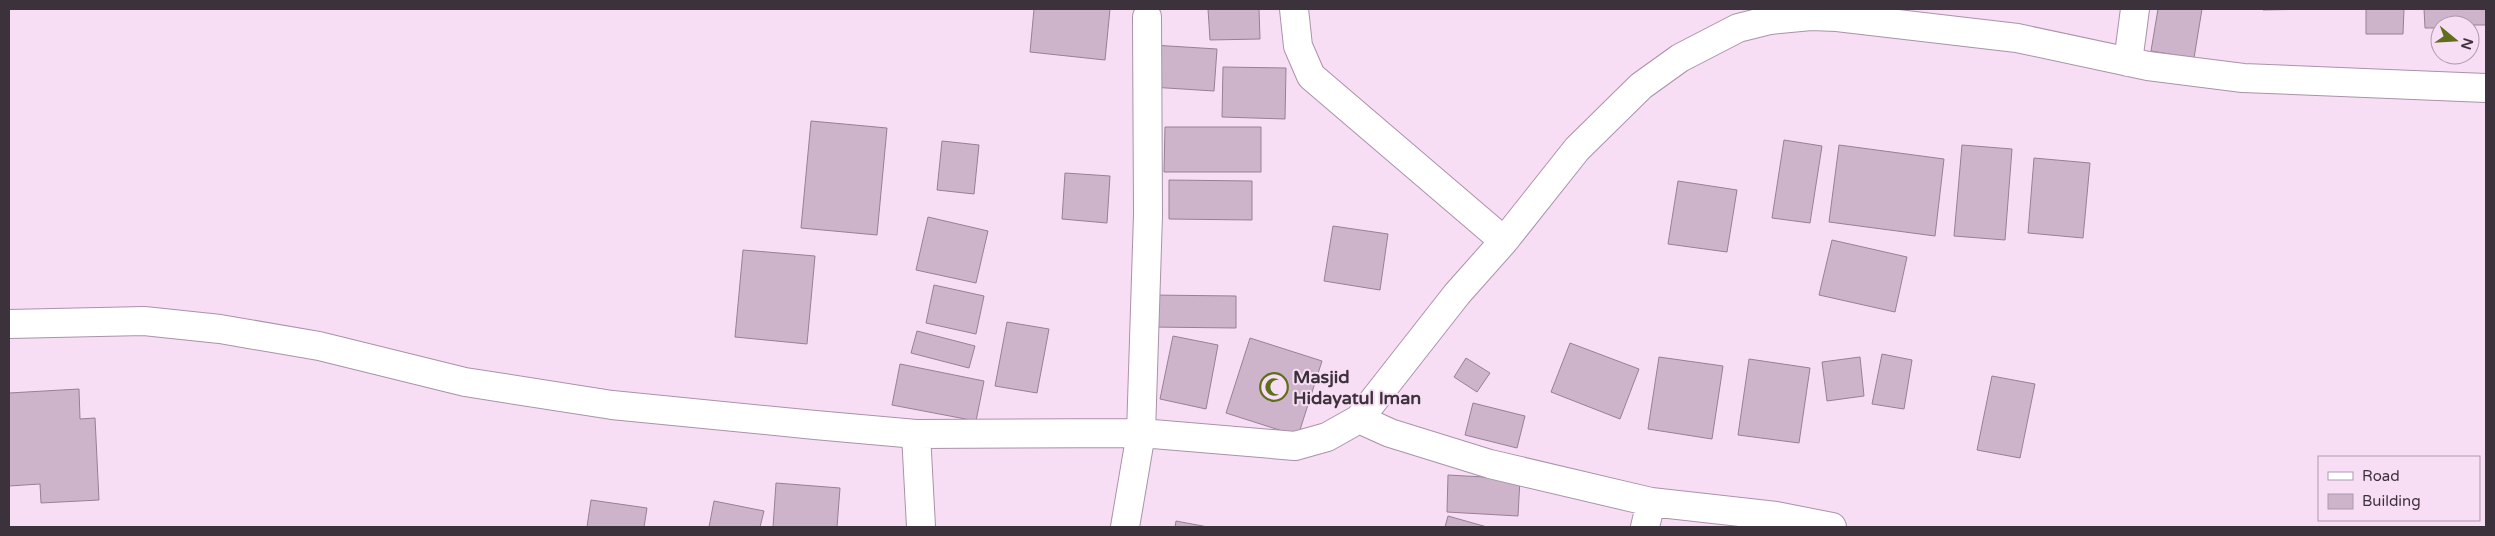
<svg xmlns="http://www.w3.org/2000/svg" width="2495" height="536" font-family="'Varela Round',sans-serif">
<style>
.building{fill:#cdb4ca;stroke:#978095}
.lines{fill:none;stroke-linecap:round;stroke-linejoin:round}
.street-casing{stroke:#aa92a7;stroke-width:30}
.street{stroke:#fff;stroke-width:28}
.labels{text-anchor:middle;stroke-width:4;stroke-linejoin:round;paint-order:stroke}
.poi-label{font-size:18px;font-weight:bold;fill:#3c323b;stroke:#f8def5;text-anchor:start}
</style>
<rect width="100%" height="100%" fill="#f8def5"/>
<path class="building" d="M 1034,9 L 1110,9 L 1105,60 L 1030,52 Z
M 1208,9 L 1259,9 L 1260,39 L 1210,40 Z
M 2158,9 L 2202,9 L 2194,58 L 2151,51 Z
M 2263,9 L 2317,9 L 2263,10 Z
M 2366,9 L 2404,9 L 2403,34 L 2366,34 Z
M 2424,9 L 2486,9 L 2486,25 L 2440,25 L 2440,28 L 2425,28 Z
M 1153,45 L 1217,49 L 1214,91 L 1151,87 Z
M 1223,67 L 1286,68 L 1285,119 L 1222,117 Z
M 811,121 L 887,128 L 877,235 L 801,228 Z
M 1165,127 L 1261,127 L 1261,172 L 1164,172 Z
M 1784,140 L 1822,146 L 1810,223 L 1772,218 Z
M 942,141 L 979,145 L 974,194 L 937,190 Z
M 1839,145 L 1944,159 L 1935,236 L 1829,222 Z
M 1962,145 L 2012,149 L 2005,240 L 1954,236 Z
M 2034,158 L 2090,163 L 2083,238 L 2028,233 Z
M 1065,173 L 1110,176 L 1107,223 L 1062,219 Z
M 1169,180 L 1252,181 L 1252,220 L 1169,219 Z
M 1678,181 L 1737,190 L 1727,252 L 1668,244 Z
M 928,217 L 988,231 L 976,283 L 916,270 Z
M 1333,226 L 1388,234 L 1380,290 L 1324,281 Z
M 1832,240 L 1907,257 L 1895,312 L 1819,295 Z
M 743,250 L 815,256 L 807,344 L 735,337 Z
M 934,285 L 984,296 L 976,334 L 926,323 Z
M 1150,295 L 1236,296 L 1236,328 L 1150,327 Z
M 1007,322 L 1049,329 L 1037,393 L 995,386 Z
M 917,331 L 975,346 L 969,368 L 911,353 Z
M 1173,336 L 1218,345 L 1206,409 L 1160,399 Z
M 1250,338 L 1322,361 L 1298,436 L 1226,413 Z
M 1570,343 L 1639,369 L 1620,419 L 1551,392 Z
M 1882,354 L 1912,360 L 1904,409 L 1872,404 Z
M 1659,357 L 1723,366 L 1712,439 L 1648,429 Z
M 1860,357 L 1864,396 L 1827,401 L 1822,362 Z
M 1466,358 L 1490,373 L 1477,392 L 1454,377 Z
M 1749,359 L 1810,368 L 1799,443 L 1738,435 Z
M 900,364 L 984,381 L 976,421 L 892,405 Z
M 1992,376 L 2035,384 L 2020,458 L 1977,450 Z
M 79,389 L 80,419 L 95,418 L 99,500 L 41,503 L 40,484 L 9,486 L 9,393 Z
M 1473,403 L 1525,416 L 1517,448 L 1465,435 Z
M 1448,475 L 1520,479 L 1518,516 L 1447,512 Z
M 776,483 L 840,488 L 837,527 L 773,527 Z
M 591,500 L 647,508 L 644,527 L 587,527 Z
M 714,501 L 764,511 L 760,527 L 709,527 Z
M 1448,516 L 1487,527 L 1445,527 Z
M 1176,521 L 1208,527 L 1175,527 Z"/>
<g class="lines">
<defs>
<path id="street" d="M 1294,9 L 1298,46 L 1311,76 L 1504,241
M 2128,62 L 2135,9
M 9,324 L 144,321 L 220,329 L 319,346 L 465,382 L 612,405 L 815,425 L 916,434 L 1141,433 L 1295,446 L 1327,437 L 1359,419 L 1457,294 L 1504,241 L 1577,149 L 1641,86 L 1680,58 L 1738,28 L 1770,20 L 1811,16 L 1837,17 L 2017,38 L 2148,66 L 2243,78 L 2486,88
M 1359,419 L 1390,433 L 1490,464 L 1651,502 L 1776,516 L 1832,527
M 916,434 L 921,527
M 1125,527 L 1141,433 L 1148,215 L 1147,17
M 1645,527 L 1651,502"/>
</defs>
<use href="#street" class="street-casing"/>
<use href="#street" class="street"/>
</g>
<defs>
<symbol id="mosque-ring" viewBox="-11 -11 22 22"><circle r="9.5" fill="#f8def5" stroke="#5e6e1a" stroke-width="1.5"/><path d="M3.5-4.9A6 6 0 1 0 3.5 4.9A5 5 0 1 1 3.5-4.9Z" fill="#5e6e1a"/></symbol>
</defs>
<g fill-rule="evenodd">
<use href="#mosque-ring" x="1258" y="371" width="32" height="32"/>
</g>
<g class="labels">
<g class="poi-label">
<text x="1293" y="383">Masjid<tspan x="1293" dy="21">Hidayatul Iman</tspan></text>
</g>
</g>
<rect width="2495" height="536" fill="none" stroke="#3c323b" stroke-width="20"/>
<rect x="2318" y="456" width="162" height="65" fill="#f8def5" stroke="#ad99ab"/>
<rect x="2328" y="472" width="25" height="8" fill="#ffffff" stroke="#ad99ab"/>
<text x="2362" y="481" font-size="15" fill="#3c323b">Road</text>
<rect x="2328" y="494" width="25" height="15" fill="#cdb4ca" stroke="#ad99ab"/>
<text x="2362" y="506" font-size="15" fill="#3c323b">Building</text>
<g transform="translate(2455 40) rotate(108)"><circle r="24" fill="#f8def5" stroke="#ad99ab"/>
<path d="M0-4L9 19L0 12L-9 19Z" fill="#5e6e1a"/>
<text y="-8" font-size="14" font-weight="bold" text-anchor="middle" fill="#3c323b">N</text>
</g>
</svg>
